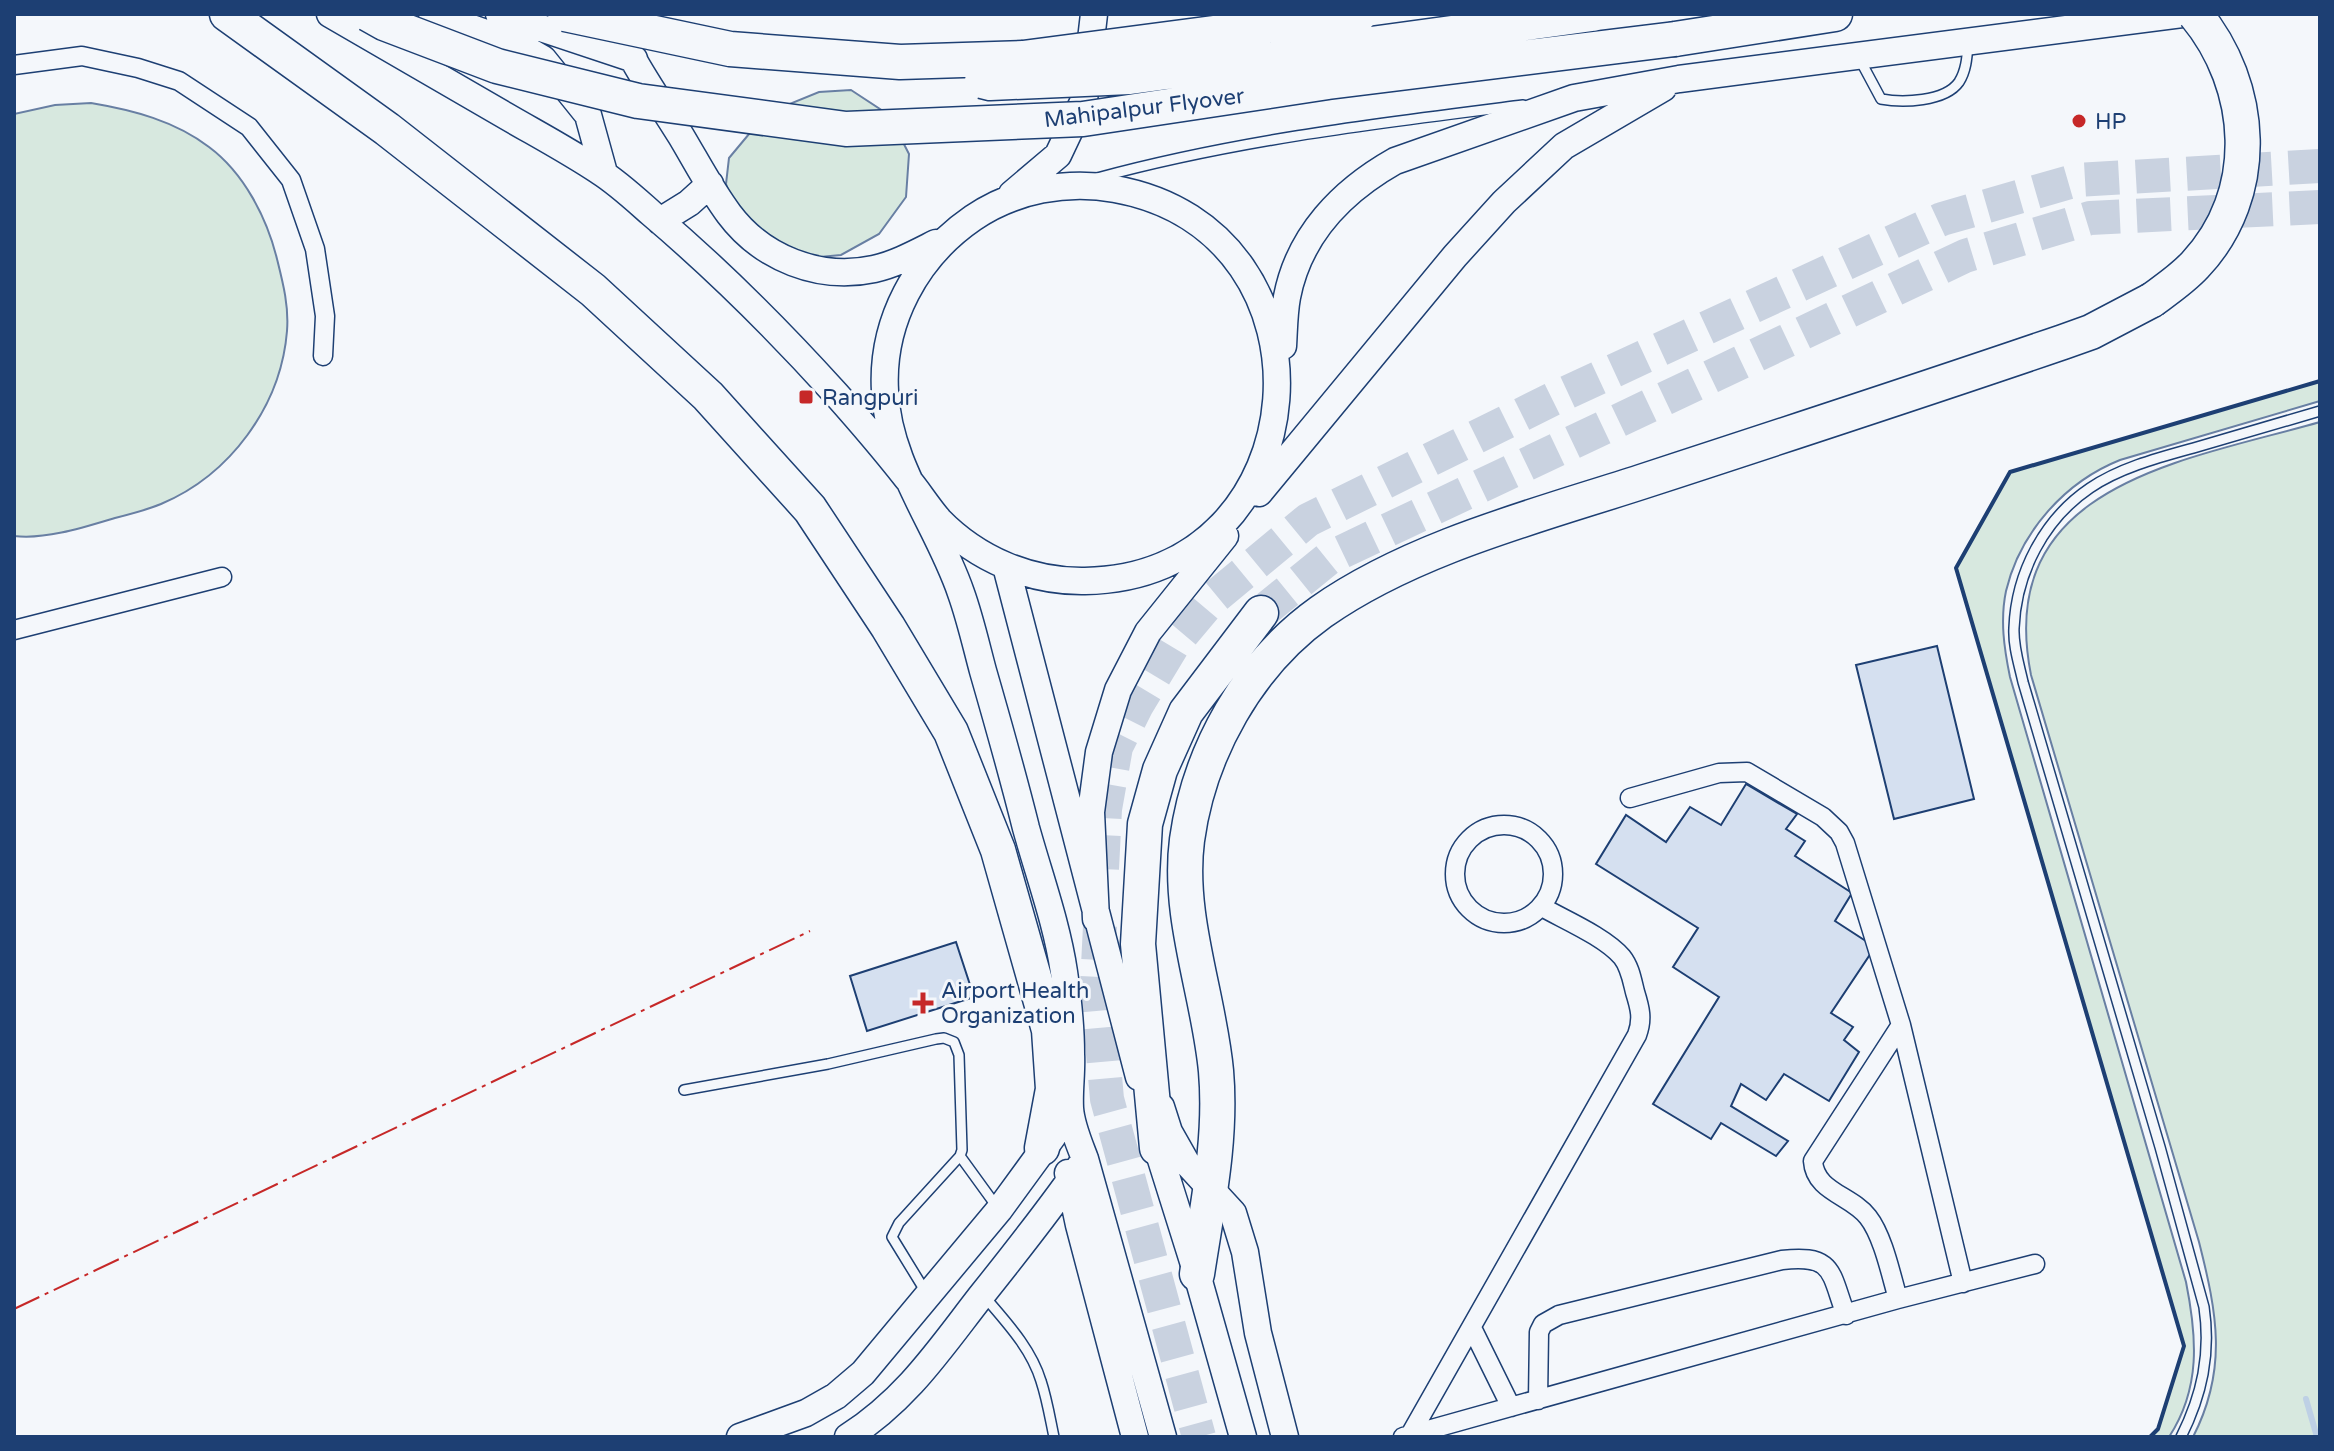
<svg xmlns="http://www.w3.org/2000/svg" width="2334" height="1451" font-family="'Varela Round',sans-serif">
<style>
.green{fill:#d7e8df;stroke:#687fa3;stroke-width:2}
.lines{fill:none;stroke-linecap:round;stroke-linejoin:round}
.stream{stroke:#bed0e5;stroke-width:6}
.building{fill:#d5e0f0;stroke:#1d3f73;stroke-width:2}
.highway-tunnel{stroke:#c9d2e0;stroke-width:34;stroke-dasharray:34 17;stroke-linecap:butt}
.lane-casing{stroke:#1d3f73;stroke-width:12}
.street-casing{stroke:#1d3f73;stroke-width:21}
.secondary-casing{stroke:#1d3f73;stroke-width:29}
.highway-casing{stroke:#1d3f73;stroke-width:37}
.lane{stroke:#f4f7fb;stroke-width:9}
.street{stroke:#f4f7fb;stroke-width:18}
.secondary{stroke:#f4f7fb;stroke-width:26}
.highway{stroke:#f4f7fb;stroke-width:34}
.highway-bridge-casing{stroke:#1d3f73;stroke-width:37;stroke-linecap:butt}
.highway-bridge{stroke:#f4f7fb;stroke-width:34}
.wall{stroke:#1d3f73;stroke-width:4}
.power{stroke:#c62828;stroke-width:2;stroke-dasharray:28 6 4 6;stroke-linecap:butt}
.poi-dot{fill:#c62828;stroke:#f4f7fb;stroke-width:3}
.labels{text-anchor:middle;stroke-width:6;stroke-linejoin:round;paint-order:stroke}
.street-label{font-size:22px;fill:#1d3f73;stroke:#f4f7fb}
.poi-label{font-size:22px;fill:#1d3f73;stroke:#f4f7fb;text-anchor:start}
</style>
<rect width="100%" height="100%" fill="#f4f7fb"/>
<path class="green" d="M 851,90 L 889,115 L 909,154 L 906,197 L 879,234 L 841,255 L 809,258 L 780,249 L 736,212 L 726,184 L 729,158 L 749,134 L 782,107 L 819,92 Z
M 91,103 C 133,110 175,121 209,147 C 244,173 267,218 277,259 C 283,283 289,306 287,331 C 281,406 230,475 161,504 C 147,510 131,514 115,518 C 85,527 45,540 14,536 L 14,114 L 55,105 Z
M 2320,381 L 2320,401 L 2120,460 C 2065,482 2020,532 2006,591 C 2000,620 2004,648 2010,677 L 2186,1282 C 2197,1337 2201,1388 2169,1437 L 2150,1437 L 2158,1429 L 2184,1346 L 1956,568 L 2010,472 Z
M 2320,422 L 2320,1437 L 2193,1437 C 2228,1369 2217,1313 2199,1242 L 2031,675 C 1993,484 2184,461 2320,422 Z"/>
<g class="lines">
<path class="stream" d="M 2306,1399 L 2317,1437"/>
</g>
<path class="building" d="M 1937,646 L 1974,799 L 1894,819 L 1856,665 Z
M 1746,784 L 1797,814 L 1786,829 L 1805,841 L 1795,856 L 1852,893 L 1835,921 L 1875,947 L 1831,1013 L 1853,1027 L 1844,1040 L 1859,1052 L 1829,1101 L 1784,1074 L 1766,1100 L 1741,1084 L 1731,1106 L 1788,1141 L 1776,1156 L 1721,1123 L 1711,1139 L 1653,1104 L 1719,997 L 1673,967 L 1698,928 L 1596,864 L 1626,815 L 1666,842 L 1690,807 L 1721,825 Z
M 956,942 L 974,997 L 867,1031 L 850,976 Z"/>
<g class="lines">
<path class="highway-tunnel" d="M 1261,613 L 1329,558 L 1965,256 L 2090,218 L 2320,207
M 1102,869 L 1105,809 L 1116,747 L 1137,705 L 1173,645 L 1210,601 L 1308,520 L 1557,397 L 1942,219 L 2077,180 L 2320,166
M 1100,926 L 1097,986 L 1107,1099 L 1199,1437"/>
<defs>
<path id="lane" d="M 1859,58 L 1881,99 C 1902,103 1945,102 1959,82 C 1966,71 1967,58 1968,45
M 1097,178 C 1236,140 1380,123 1523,105
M 684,1090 L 828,1064 L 936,1039 L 944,1038 L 954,1042 L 959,1055 L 962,1150 L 960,1156 L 899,1223 L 892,1237 L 927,1294
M 960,1156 L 997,1207
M 984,1296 C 1006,1322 1031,1348 1041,1381 C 1047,1399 1050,1418 1054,1437
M 2181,1437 C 2202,1395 2211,1354 2204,1307 L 2160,1147 L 2023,682 C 2019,664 2013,646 2014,628 C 2016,573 2044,519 2090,488 C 2121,467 2161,457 2197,447 C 2238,435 2279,423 2320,411"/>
<path id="street" d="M 14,65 L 82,56 L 138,68 L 179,81 L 249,127 L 291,180 L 315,249 L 325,316 L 323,356
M 14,630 L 222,577
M 1630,798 L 1719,773 L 1747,772 L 1823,817 L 1839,832 L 1845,843 L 1901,1025 L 1963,1283
M1455 874a49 49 0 1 1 98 0a49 49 0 1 1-98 0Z
M 1898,1299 C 1891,1275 1883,1236 1868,1217 C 1851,1195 1815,1192 1813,1161 L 1901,1025
M 1472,1328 L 1511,1407
M 1538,1400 L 1539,1332 L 1543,1324 L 1559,1315 L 1782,1260 C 1835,1254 1830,1273 1846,1315
M 1410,1435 L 1637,1035 C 1643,1019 1640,1008 1635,992 C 1632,980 1630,967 1622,957 C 1605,937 1565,920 1542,907
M 1403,1437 L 1898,1299 L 2035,1264"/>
<path id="secondary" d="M 330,14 C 389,48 447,82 506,116 C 537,134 569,151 599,171 C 618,183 635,199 652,214 C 717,269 779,331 836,394 C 860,421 884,449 906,477 C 918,491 927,506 939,520 C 977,559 1030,582 1085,581 C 1322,578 1348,231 1115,189 C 1067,180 1014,190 973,218 C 916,257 881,322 885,391 C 888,465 938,525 961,593 C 970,618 976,645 983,671 C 998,723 1013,776 1026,828 C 1039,875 1057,924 1064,972 C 1068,999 1071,1027 1071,1054 C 1072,1072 1069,1090 1070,1108 C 1071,1125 1079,1143 1085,1159 L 1163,1437
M 432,14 L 517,44 L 543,59 L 588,115 L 604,173
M 499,14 L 634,59
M 612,14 C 628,58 657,97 681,136 C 696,161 711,190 729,214 C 762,258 819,281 874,269 C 896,264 916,253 936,243
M 1012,194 L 1058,155 L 1084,100 L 1094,14
M 660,221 L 689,203 L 710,184
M 1283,346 C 1284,330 1284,313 1287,297 C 1299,235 1342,191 1395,161 L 1574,98 L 1679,79 L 2182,14
M 1259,493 L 1455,256 L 1504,202 L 1564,146 L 1663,88
M 1006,566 L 1139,1077
M 1096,919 L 1091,812 L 1099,752 L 1118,690 L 1148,632 L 1225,536
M 1161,1107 L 1169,1132 L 1186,1162 L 1233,1213 L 1245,1252 L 1258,1333 L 1285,1437
M 1152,1131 L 1197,1274 L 1243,1437
M 1068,1173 L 1079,1225 L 1135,1437
M 740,1437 L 806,1413 L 836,1396 L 863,1373 L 999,1210 L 1053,1136
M 848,1437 C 907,1399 939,1350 981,1296 C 1017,1251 1052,1207 1085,1159"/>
<path id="highway" d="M 227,14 L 387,129 L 593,290 L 708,396 L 810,509 L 888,627 L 951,732 L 998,850 L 1049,1030 L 1053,1089 L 1042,1148
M 1675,39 L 1835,14
M 1157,1148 L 1138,944 L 1145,824 L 1160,770 L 1186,712 L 1261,613
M 1197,1274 C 1207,1208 1222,1139 1216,1071 C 1209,995 1177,917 1187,840 C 1199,752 1248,664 1321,612 C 1412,548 1536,516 1641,482 C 1782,436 1923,390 2063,342 L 2091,332 L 2152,300"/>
</defs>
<use href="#lane" class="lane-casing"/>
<use href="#street" class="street-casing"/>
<use href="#secondary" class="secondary-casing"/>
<use href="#highway" class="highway-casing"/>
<use href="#lane" class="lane"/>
<use href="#street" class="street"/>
<use href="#secondary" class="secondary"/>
<use href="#highway" class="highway"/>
<defs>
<path id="highway-bridge" d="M 368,14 L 384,23 L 497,66 L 638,101 L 846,129 L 1083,119 L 1328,82 L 1675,39
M 565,14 L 730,49 L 900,62 L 1023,58 L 1360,14
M 982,81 L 990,83 L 1130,77 L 1592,14
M 2152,300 C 2167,289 2182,279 2195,265 C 2262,194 2255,86 2195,14"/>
</defs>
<use href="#highway-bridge" class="highway-bridge-casing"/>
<use href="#highway-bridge" class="highway-bridge"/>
<path class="wall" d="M 2150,1437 L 2158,1429 L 2184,1346 L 1956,568 L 2010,472 L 2320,381"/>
<path class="power" d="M 14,1309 L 810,931"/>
</g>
<g class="poi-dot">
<circle cx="2079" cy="121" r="8"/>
<rect x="798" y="389" width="16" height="16" rx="4"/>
<path d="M919 991h8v8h8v8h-8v8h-8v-8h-8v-8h8z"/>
</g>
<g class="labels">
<g class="street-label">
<text transform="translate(1144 107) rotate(-7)" y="8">Mahipalpur Flyover</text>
</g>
<g class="poi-label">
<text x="2095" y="129">HP</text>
<text x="822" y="405">Rangpuri</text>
<text x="941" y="998">Airport Health<tspan x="941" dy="25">Organization</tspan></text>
</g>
</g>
<rect width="2334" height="1451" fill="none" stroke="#1d3f73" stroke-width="32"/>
</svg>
